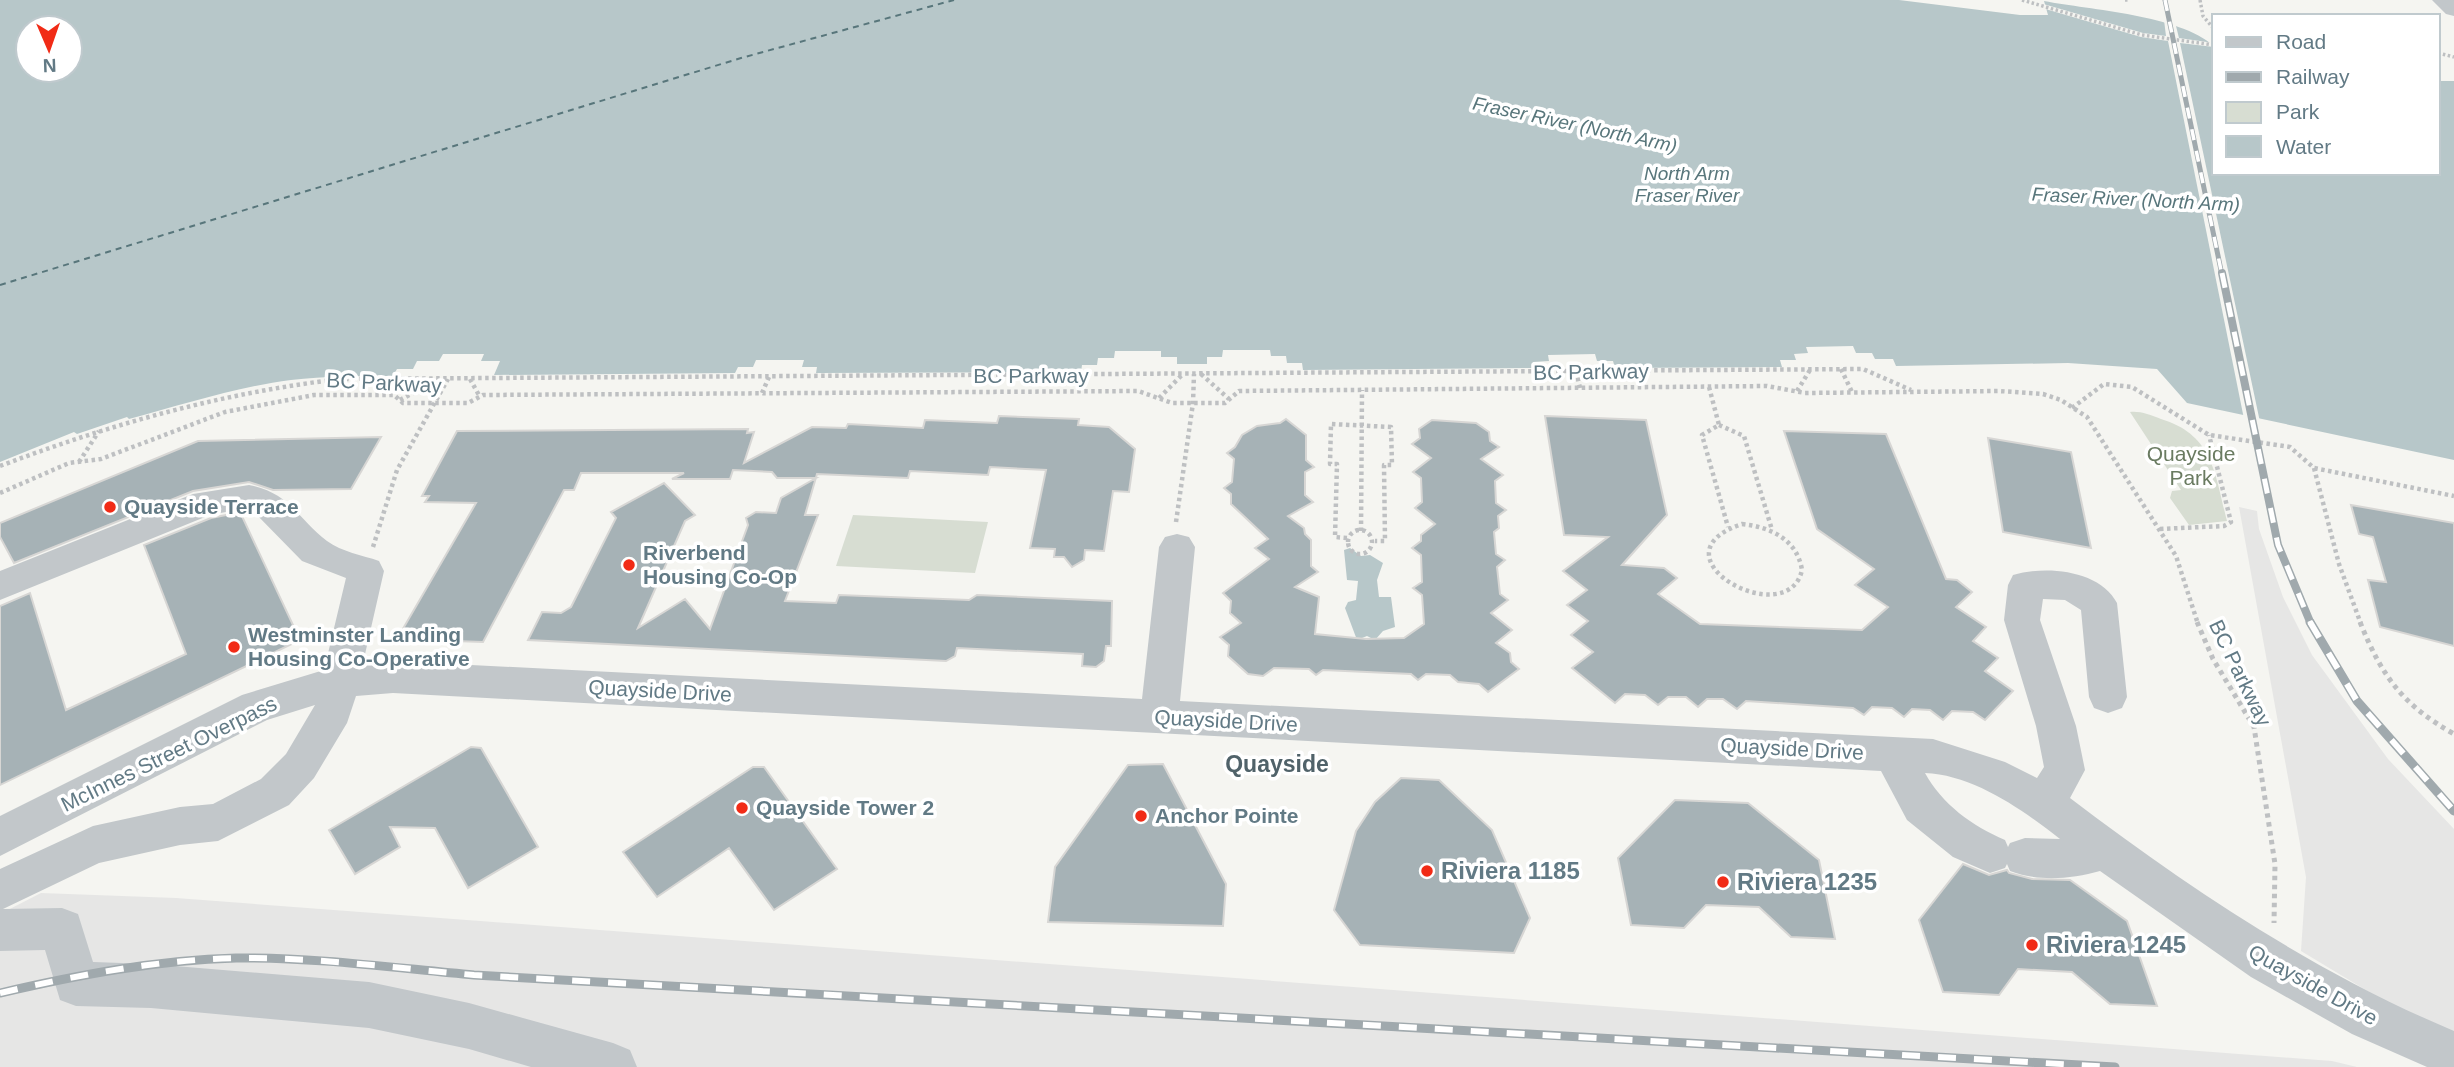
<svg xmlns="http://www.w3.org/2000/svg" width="2454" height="1067" font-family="Arial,sans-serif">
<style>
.built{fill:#e6e6e5}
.green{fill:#d7ddd2}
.water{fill:#b7c7c9;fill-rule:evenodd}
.pier{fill:#f5f5f1}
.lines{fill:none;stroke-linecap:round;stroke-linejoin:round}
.ferry{stroke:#58767b;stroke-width:2;stroke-dasharray:6 5;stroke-linecap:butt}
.building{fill:#a6b2b6;stroke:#d7d6d4;stroke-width:2}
.path-far2{stroke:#bec0c2;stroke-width:3.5;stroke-dasharray:2.5 2.5;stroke-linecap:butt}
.path-far1{stroke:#bec0c2;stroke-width:4.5;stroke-dasharray:3.5 3.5;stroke-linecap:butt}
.path{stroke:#bec0c2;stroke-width:5;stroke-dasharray:4.5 4.5;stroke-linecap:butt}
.minor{fill:#c2c7ca;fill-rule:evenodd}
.rail-far2-casing{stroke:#a0a9ad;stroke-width:5}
.rail-far1-casing{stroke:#a0a9ad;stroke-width:8}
.rail-casing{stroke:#a0a9ad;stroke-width:9}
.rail-far2{stroke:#fff;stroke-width:3.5;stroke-dasharray:11;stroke-linecap:butt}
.rail-far1{stroke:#fff;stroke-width:5;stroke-dasharray:15;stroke-linecap:butt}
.rail{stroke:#fff;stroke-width:6;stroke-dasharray:18;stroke-linecap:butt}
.poi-dot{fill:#f12b16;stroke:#fff;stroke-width:2.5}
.labels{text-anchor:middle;stroke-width:7;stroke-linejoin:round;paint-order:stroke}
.far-water-label{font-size:19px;font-style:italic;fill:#58767b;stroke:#fff}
.street-label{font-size:21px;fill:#627a85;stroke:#fff}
.park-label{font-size:21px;fill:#6a7b61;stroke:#fff}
.poi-label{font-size:21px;font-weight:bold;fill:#627a85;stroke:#fff;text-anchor:start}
.neighbourhood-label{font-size:23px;font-weight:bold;fill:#506269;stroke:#fff}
.near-poi-label{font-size:24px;font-weight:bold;fill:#627a85;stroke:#fff;text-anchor:start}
</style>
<rect width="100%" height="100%" fill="#f5f5f1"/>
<path class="built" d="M 2239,507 L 2257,511 L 2259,529 L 2283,597 L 2312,655 L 2388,759 L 2454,829 L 2454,1032 L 2389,1004 L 2301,951 L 2306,877 Z
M 41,893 L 176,898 L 2332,1061 L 2357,1067 L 0,1067 L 0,914 Z"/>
<path class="green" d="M 2130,412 C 2141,411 2150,415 2161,419 C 2214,435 2215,475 2227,521 L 2189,525 L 2170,498 L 2172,491 L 2181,490 Z
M 853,515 L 988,522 L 975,573 L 836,566 Z"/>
<path class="water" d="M 0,0 L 1899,0 L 2020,15 L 2048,15 L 2044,1 C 2091,10 2179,15 2214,46 L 2214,173 L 2438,173 L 2438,81 L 2454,81 L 2454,460 L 2187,403 L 2157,369 L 2068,363 L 1896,366 L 1893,359 L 1875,359 L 1872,353 L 1856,353 L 1853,346 L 1806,347 L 1808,353 L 1794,354 L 1796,360 L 1780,360 L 1782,367 L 1615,368 L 1613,361 L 1597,361 L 1595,354 L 1548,355 L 1549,361 L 1533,362 L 1535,368 L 1303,370 L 1302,363 L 1287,363 L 1286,356 L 1271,356 L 1270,350 L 1223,350 L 1222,357 L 1207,357 L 1207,364 L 1177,364 L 1177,357 L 1161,357 L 1161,351 L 1115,351 L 1114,358 L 1098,358 L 1097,365 L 1082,365 L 1081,372 L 816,373 L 817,367 L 802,367 L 804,360 L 756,360 L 753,367 L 738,367 L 735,373 L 494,375 L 500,361 L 481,361 L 484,354 L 443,354 L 439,361 L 417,361 L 413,369 L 397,369 L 393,376 C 358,376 325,376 291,380 C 236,387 182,405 129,419 L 127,417 L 77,434 L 74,432 L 0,462 ZM 28,28 L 70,28 L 70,70 L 28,70 Z
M 1350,548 L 1361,556 L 1370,555 L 1383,563 L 1377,580 L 1379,597 L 1391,597 L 1395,627 L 1383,631 L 1375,640 L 1367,636 L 1357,640 L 1345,608 L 1348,602 L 1356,600 L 1358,581 L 1347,580 L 1344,550 Z"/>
<path class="pier" d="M 2040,3 L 2143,33 L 2166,36 L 2164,20 L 2175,22 L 2179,38 L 2214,43 L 2214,47 L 2180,43 L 2260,422 L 2244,419 L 2168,41 L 2141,37 L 2042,8 Z"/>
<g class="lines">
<path class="ferry" d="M 0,285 L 741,58 L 954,0"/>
</g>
<path class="building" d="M 999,416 L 1079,419 L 1078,425 L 1109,427 L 1135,449 L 1129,492 L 1113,491 L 1104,551 L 1085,550 L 1084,560 L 1072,567 L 1064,557 L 1054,557 L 1055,549 L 1030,548 L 1046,470 L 990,467 L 988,475 L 910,471 L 908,478 L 817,474 L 805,515 L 818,515 L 785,601 L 836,603 L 839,595 L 969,600 L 977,595 L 1112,601 L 1111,646 L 1106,646 L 1104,661 L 1096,667 L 1082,666 L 1083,654 L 957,648 L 955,656 L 946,661 L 528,640 L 542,612 L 561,613 L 571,607 L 616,518 L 611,512 L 664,483 L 695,515 L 685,521 L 638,628 L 685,599 L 710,629 L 748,525 L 746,518 L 756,512 L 776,513 L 781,498 L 816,478 L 777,478 L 772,472 L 733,470 L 730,479 L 672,479 L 684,473 L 581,473 L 574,490 L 564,490 L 483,642 L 397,639 L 476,503 L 425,502 L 429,496 L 422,496 L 457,431 L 748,429 L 747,433 L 754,432 L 744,463 L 812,427 L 846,428 L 848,424 L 923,428 L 925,420 L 997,423 Z
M 1545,416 L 1646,420 L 1667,515 L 1622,565 L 1664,568 L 1677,578 L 1658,594 L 1700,624 L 1862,630 L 1888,607 L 1855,585 L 1874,569 L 1817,529 L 1784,431 L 1886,434 L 1946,579 L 1957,580 L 1972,592 L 1956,607 L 1986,627 L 1973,641 L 1998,658 L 1985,671 L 2013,691 L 1985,720 L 1973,712 L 1952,711 L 1943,720 L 1930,710 L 1912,709 L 1904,717 L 1892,708 L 1872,707 L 1864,715 L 1853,708 L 1746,701 L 1737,709 L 1723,699 L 1707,699 L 1698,707 L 1686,697 L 1668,697 L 1658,705 L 1645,695 L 1625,694 L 1615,703 L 1572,668 L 1593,652 L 1571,635 L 1588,621 L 1567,605 L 1587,590 L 1563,571 L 1608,537 L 1564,535 Z
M 1286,419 L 1306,435 L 1306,460 L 1314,467 L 1305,472 L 1305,495 L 1313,502 L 1288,516 L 1304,528 L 1305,534 L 1311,540 L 1311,566 L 1318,572 L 1295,587 L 1319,597 L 1315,634 L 1366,639 L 1404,638 L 1424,624 L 1422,595 L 1413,588 L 1422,582 L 1421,555 L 1412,548 L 1421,541 L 1421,535 L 1435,524 L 1415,508 L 1422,502 L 1421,478 L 1413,472 L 1431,458 L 1412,444 L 1420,438 L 1419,429 L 1432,420 L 1476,423 L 1489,432 L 1490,441 L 1499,447 L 1481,459 L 1503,475 L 1495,481 L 1496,503 L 1506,510 L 1498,516 L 1499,528 L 1494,532 L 1496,554 L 1505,560 L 1497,567 L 1500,594 L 1508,600 L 1491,613 L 1512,630 L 1496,643 L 1510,653 L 1511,662 L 1519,669 L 1488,692 L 1479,684 L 1458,682 L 1450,675 L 1426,674 L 1418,680 L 1411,674 L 1323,670 L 1316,675 L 1309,669 L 1274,668 L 1263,676 L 1248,674 L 1228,656 L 1229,645 L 1220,637 L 1241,623 L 1230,613 L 1231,601 L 1223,593 L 1269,559 L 1255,548 L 1268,539 L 1231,504 L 1231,494 L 1224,488 L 1232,482 L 1234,459 L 1227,453 L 1235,447 L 1242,435 L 1257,426 L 1280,423 Z
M 381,437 L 351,489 L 273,490 L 249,482 L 193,491 L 14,563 L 0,537 L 0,523 L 198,441 Z
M 1988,438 L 2071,452 L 2091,548 L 2003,532 Z
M 2351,505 L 2454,523 L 2454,646 L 2380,627 L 2368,580 L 2386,582 L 2373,537 L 2359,534 Z
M 231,514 L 241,514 L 300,640 L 0,785 L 0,606 L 30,593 L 66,710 L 186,654 L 144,545 L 211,518 Z
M 471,747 L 481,748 L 538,847 L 468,888 L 435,828 L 390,827 L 400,847 L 355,874 L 329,830 Z
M 1163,764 L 1226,884 L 1223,926 L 1048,922 L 1055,867 L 1128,765 Z
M 753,767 L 764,767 L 837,869 L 774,910 L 729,848 L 657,897 L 623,852 Z
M 1401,778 L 1439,780 L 1492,830 L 1530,918 L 1514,953 L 1360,945 L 1334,910 L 1356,831 L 1375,802 Z
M 1675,800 L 1748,803 L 1819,860 L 1835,939 L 1791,937 L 1759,907 L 1706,905 L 1684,928 L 1631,925 L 1618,858 Z
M 1963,864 L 1989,875 L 2007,870 L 2009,873 L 2032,879 L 2070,880 L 2127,921 L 2157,1006 L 2110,1004 L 2072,972 L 2018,969 L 1999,995 L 1943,992 L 1919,920 Z"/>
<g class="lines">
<path class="path-far2" d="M 2022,0 L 2142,35 L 2214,45
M 2125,0 L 2129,0
M 2200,0 L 2203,16 L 2214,29
M 2438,53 L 2454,57"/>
<path class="path-far1" d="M 1841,369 L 1852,392
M 1576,371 L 1580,388
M 1201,374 L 1229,399
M 470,379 L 480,397
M 1709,387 L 1719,425 L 1702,435 L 1728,527
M 1797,391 L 1810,370
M 762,393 L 769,377
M 1159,398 L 1183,374
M 400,400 L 439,379
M 2072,408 L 2104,384 L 2132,387 L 2209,435 L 2290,447 L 2314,468 L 2454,496
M 1719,425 L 1744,436 L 1772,530
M 79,462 L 99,431
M 0,466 C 111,424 222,393 340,379 L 1863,369 L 1911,390
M 2314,468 L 2339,564 L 2361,624
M 0,493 L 69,463 L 101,459 L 225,412 L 314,395 L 394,395 L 403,403 L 468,403 L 483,395 L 1138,391 L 1172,403 L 1225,403 L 1239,391 L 1767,386 L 1805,393 L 1999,391 L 2043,394 L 2061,400 L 2087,417 L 2176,556 L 2198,624
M 1176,522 L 1193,403 L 1194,374
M 1742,524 C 1770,527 1797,539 1802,570 C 1788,634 1646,556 1742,524 Z
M 2160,529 L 2224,526 L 2231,522 L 2209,435
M1348 542a12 12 0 1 1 24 0a12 12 0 1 1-24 0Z
M 1361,531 L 1362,390
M 1347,538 L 1335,537 L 1337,464 L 1330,464 L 1331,424 L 1391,427 L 1392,465 L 1384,465 L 1385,541 L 1375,541
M 373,547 L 397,470 L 448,379"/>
<path class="path" d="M 2197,622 L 2213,659 L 2254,727 L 2275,864 L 2274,923
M 2360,622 C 2382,677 2403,705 2454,734"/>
<path class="minor" d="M 2432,0 L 2454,0 L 2454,16 L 2446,14 Z
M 249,485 C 290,493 297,518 327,541 C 342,552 362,555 379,561 L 384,571 L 363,663 L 393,661 L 1142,699 L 1159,547 L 1165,537 L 1177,534 L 1189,537 L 1195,547 L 1180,701 L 1933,739 L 2005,762 L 2037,778 L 2044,767 L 2036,726 L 2004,620 L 2008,585 L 2013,575 C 2046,565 2100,570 2117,603 L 2127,697 L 2122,708 L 2108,713 L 2094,708 L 2089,697 L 2081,610 L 2065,600 L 2043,599 L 2040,620 L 2076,726 L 2085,770 L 2070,798 C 2190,889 2314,972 2454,1031 L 2454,1067 L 2427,1067 L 2352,1034 L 2251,977 L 2100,871 C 2071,879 2039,882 2010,871 L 2007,864 L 2005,868 L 1990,873 L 1953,857 L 1907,820 L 1881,771 L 393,693 L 356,696 L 347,723 L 314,778 L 289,805 L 218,841 L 180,845 L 99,863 L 3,909 L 62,908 L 78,914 L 93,962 L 151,964 L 369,982 L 469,1003 L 613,1043 L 630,1050 L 637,1067 L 531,1067 L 469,1049 L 369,1028 L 151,1008 L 76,1006 L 60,1000 L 45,950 L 0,951 L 0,869 L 93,826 L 180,807 L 213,804 L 261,779 L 286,754 L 315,705 L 267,720 L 0,856 L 0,816 L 242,695 L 324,670 L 346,578 L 302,561 L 253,511 L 231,511 L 210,515 L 0,600 L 0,571 L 193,494 ZM 1925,773 C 1974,775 2023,810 2060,839 L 2025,838 L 2010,843 L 2008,847 L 2005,840 C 1972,826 1942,804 1925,773 Z"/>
<defs>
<path id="rail-far2" d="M 2165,0 L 2222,275"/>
<path id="rail-far1" d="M 2222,273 L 2278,545 L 2311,624"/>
<path id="rail" d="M 2310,622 L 2357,701 L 2454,811
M 0,993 C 78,975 156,960 236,958 C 315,957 395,968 474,975 L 2115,1067"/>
</defs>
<use href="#rail-far2" class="rail-far2-casing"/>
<use href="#rail-far1" class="rail-far1-casing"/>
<use href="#rail" class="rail-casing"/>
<use href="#rail-far2" class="rail-far2"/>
<use href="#rail-far1" class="rail-far1"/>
<use href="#rail" class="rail"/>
</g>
<g class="poi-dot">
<circle cx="110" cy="507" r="7"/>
<circle cx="629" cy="565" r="7"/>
<circle cx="234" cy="647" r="7"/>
<circle cx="742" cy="808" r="7"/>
<circle cx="1141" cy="816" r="7"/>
<circle cx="1427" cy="871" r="7"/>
<circle cx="1723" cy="882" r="7"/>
<circle cx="2032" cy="945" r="7"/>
</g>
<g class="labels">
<g class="far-water-label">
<text transform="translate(1575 124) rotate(12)" y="7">Fraser River (North Arm)</text>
<text x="1687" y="180">North Arm<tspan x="1687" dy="22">Fraser River</tspan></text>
<text transform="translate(2136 199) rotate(3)" y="7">Fraser River (North Arm)</text>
</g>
<g class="street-label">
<text transform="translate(1591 372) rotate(-1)" y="7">BC Parkway</text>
<text x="1031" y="383">BC Parkway</text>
<text transform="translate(384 383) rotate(3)" y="7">BC Parkway</text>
<text transform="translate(2240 673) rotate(64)" y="7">BC Parkway</text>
<text transform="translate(660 691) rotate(3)" y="7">Quayside Drive</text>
<text transform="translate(1226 721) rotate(3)" y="7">Quayside Drive</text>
<text transform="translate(1792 749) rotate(3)" y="7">Quayside Drive</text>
<text transform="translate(169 754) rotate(-26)" y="7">McInnes Street Overpass</text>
<text transform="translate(2313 985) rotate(29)" y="7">Quayside Drive</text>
</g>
<g class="park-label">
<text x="2191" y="461">Quayside<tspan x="2191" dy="24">Park</tspan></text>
</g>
<g class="poi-label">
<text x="124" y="514">Quayside Terrace</text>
<text x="643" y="560">Riverbend<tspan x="643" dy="24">Housing Co-Op</tspan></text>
<text x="248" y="642">Westminster Landing<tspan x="248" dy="24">Housing Co-Operative</tspan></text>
<text x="756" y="815">Quayside Tower 2</text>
<text x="1155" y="823">Anchor Pointe</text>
</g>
<g class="neighbourhood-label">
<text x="1277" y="772">Quayside</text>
</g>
<g class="near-poi-label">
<text x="1441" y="879">Riviera 1185</text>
<text x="1737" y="890">Riviera 1235</text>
<text x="2046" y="953">Riviera 1245</text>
</g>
</g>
<rect x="2212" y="14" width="228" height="161" fill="#ffffff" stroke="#c0cace" stroke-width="2"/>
<rect x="2226" y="37" width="35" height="10" fill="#c2c7ca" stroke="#c0cace" stroke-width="2"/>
<text x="2276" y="49" font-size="21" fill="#627a85">Road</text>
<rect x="2226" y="72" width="35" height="10" fill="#a0a9ad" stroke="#c0cace" stroke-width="2"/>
<text x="2276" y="84" font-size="21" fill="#627a85">Railway</text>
<rect x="2226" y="102" width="35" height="21" fill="#d7ddd2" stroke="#c0cace" stroke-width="2"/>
<text x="2276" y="119" font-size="21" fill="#627a85">Park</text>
<rect x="2226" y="136" width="35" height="21" fill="#b7c7c9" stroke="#c0cace" stroke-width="2"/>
<text x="2276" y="154" font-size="21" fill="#627a85">Water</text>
<g transform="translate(49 49) rotate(178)"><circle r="33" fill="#ffffff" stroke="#c0cace" stroke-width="2"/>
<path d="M0-5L12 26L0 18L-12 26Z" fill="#f12b16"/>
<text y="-10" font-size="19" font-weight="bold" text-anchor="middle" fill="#627a85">N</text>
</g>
</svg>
